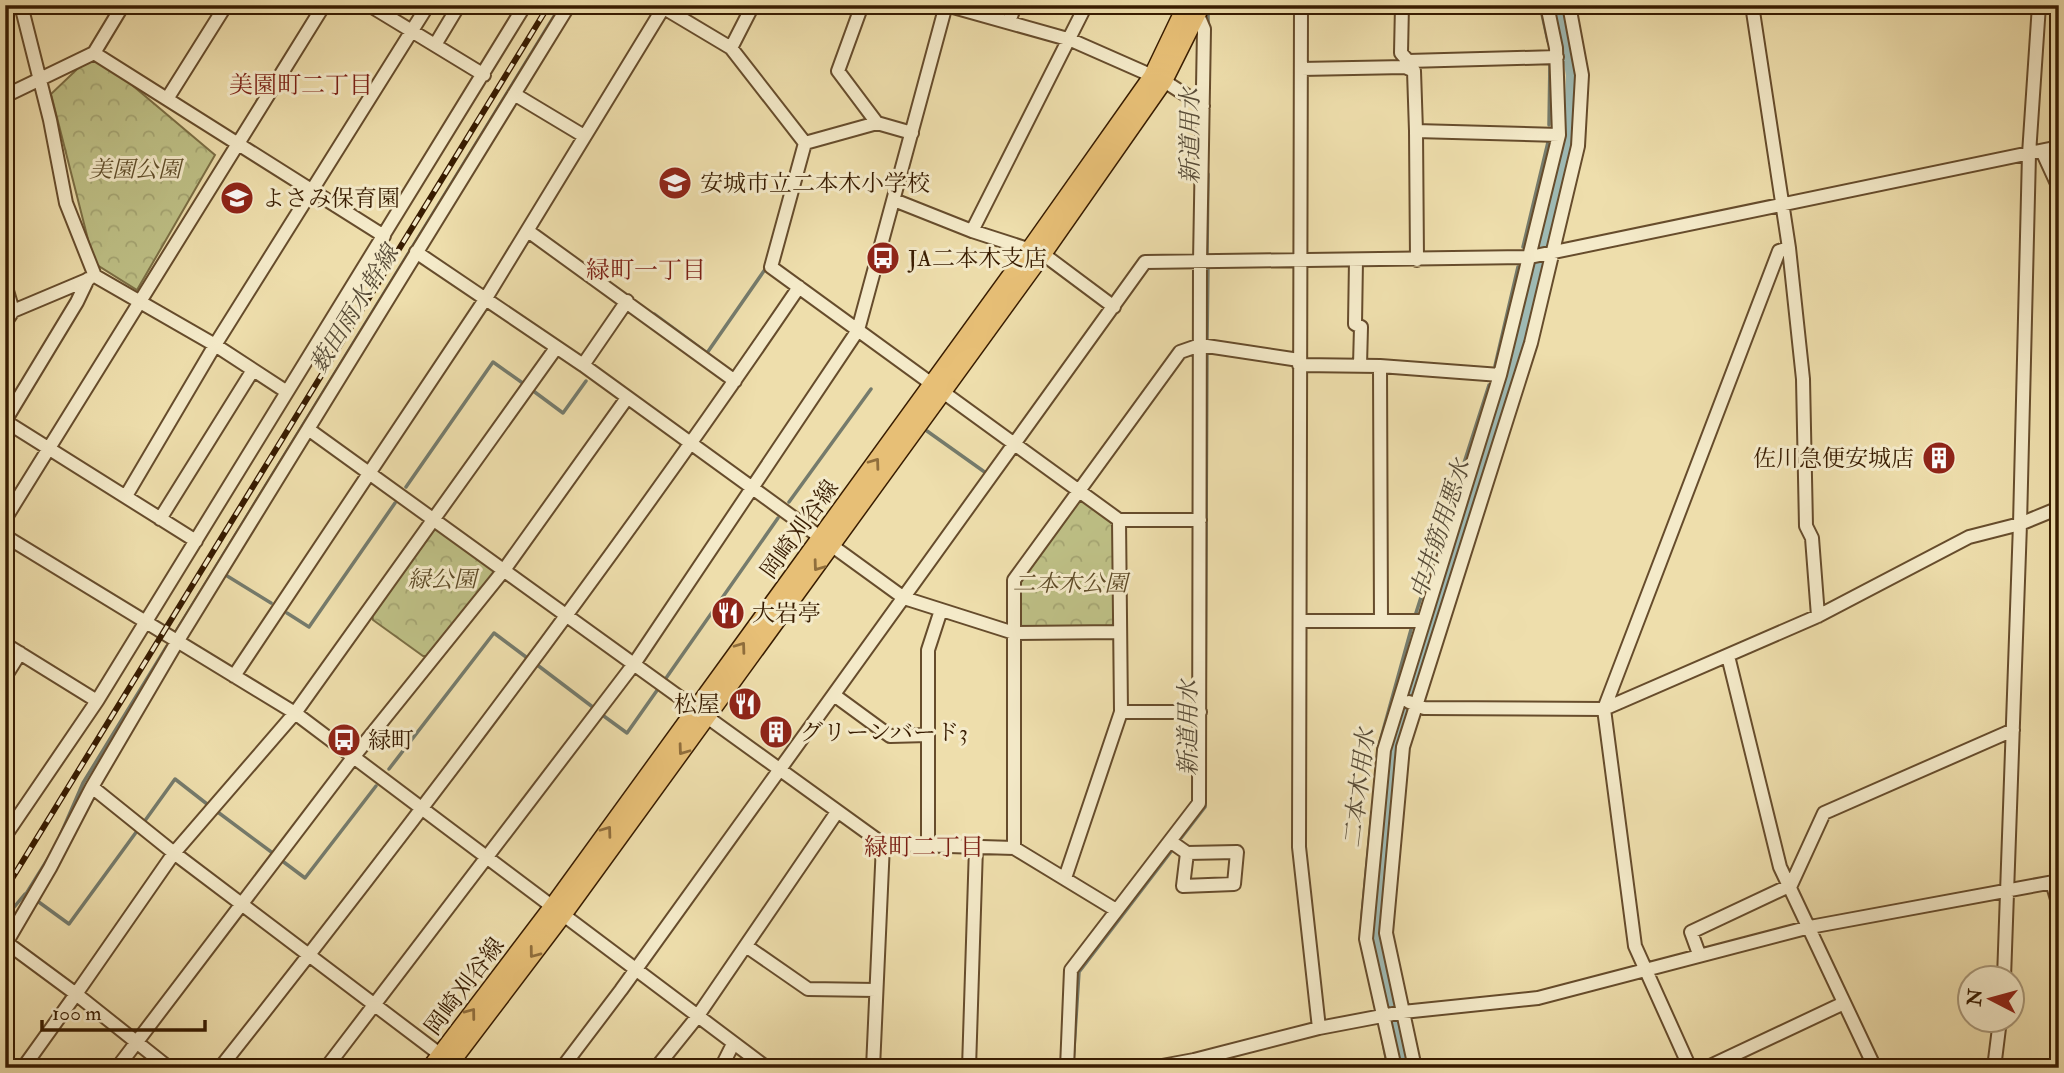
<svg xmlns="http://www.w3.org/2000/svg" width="2064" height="1073" font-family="'IM FELL Double Pica','Noto Serif JP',serif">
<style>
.park{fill:url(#park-crowns);stroke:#7b6e44;stroke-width:2}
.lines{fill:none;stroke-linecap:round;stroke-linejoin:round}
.stream{stroke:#757b6c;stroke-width:3.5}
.canal{stroke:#9ebab4;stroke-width:12}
.minor-casing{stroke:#664c2c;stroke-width:16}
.major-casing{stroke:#381c01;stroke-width:19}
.minor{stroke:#f4eac9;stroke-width:12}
.major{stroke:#e7bf76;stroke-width:16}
.rail-casing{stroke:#381c01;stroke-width:6}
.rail{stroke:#f4eac9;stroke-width:3.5;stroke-dasharray:10;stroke-linecap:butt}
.oneway{stroke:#906e3c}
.labels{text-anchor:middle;stroke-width:6;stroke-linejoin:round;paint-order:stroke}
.park-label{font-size:23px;font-style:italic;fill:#604d29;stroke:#f4eac9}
.poi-label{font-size:23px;fill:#381c01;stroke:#f4eac9;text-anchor:start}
.street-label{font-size:23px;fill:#381c01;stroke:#f4eac9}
.neighbourhood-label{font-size:24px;fill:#7a1f14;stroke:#f4eac9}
.water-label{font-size:24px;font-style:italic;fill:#574b37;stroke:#f4eac9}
</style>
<defs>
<pattern id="park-crowns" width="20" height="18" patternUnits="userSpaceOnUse" patternTransform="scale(1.75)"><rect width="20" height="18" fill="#bec086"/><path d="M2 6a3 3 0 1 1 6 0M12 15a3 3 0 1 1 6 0" fill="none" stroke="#a4a472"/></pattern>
</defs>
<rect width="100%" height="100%" fill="#eedeac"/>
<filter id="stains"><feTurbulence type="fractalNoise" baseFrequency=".00286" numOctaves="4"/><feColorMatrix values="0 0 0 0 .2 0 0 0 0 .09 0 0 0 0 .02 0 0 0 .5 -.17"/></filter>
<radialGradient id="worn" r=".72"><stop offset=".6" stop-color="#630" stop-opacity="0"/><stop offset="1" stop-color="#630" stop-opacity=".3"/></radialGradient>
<path class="park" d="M 94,53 L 215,155 L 137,290 L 94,263 L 51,94 Z
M 1082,500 L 1112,520 L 1114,525 L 1114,623 L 1111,627 L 1022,627 L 1019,624 L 1019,582 L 1077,501 Z
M 432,529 L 438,529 L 493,569 L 493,575 L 429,656 L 423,656 L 373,620 L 372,614 Z"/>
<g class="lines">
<path class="stream" d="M 1540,5 L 1548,41
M 1208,26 L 1208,14
M 1549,125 L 1550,60
M 1523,247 L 1549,138
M 1207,257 L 1208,174
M 654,314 L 707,353 L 766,268
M 1207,341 L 1208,266
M 1495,366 L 1518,267
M 532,390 L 563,413 L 586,381
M 927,431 L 986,473
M 406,487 L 493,362 L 524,384
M 789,502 L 871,389
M 224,574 L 271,603
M 287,613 L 309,627 L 395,503
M 1415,616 L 1489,385
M 177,630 L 561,5
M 536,664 L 594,708
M 664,681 L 778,518
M 601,714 L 627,733 L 658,689
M 1205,736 L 1207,350
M 1378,749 L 1412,626
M 389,769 L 494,633 L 526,657
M 215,810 L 274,854
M 144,822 L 175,779 L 207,804
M 60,836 L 83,783 L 167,646
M 1178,842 L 1205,807 L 1205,800
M 281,860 L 305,878 L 376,786
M 26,894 L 54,849
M 36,900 L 69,924 L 137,831
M 1362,916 L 1372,812
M 5,918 L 25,894
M 1383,1042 L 1388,1068
M 1073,1064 L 1079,972 L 1173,849"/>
<path class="canal" d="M 1406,1068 L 1376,928 L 1394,746 L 1520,345 L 1569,142 L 1572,75 L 1560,5"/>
<defs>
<path id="minor" d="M 21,5 L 50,120 L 66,203 L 95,276 L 215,345 L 287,392
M 369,5 L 484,75
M 659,5 L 731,48 L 805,143
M 862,5 L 838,71 L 877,123
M 946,5 L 1071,40 L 1164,81 L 1203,106
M 1301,5 L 1299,847 L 1319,1028
M 1402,5 L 1401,53 L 1408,61 L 1405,67
M 1752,5 L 1789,248 L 1803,379 L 1806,526 L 1812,538 L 1818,616
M 1009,22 L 1015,5
M 435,45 L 459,5
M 731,48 L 753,5
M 94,53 L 384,236
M 1408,61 L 1557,57
M 1301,69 L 1405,67 L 1414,71 L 1416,131
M 514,94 L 584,136
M 5,96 L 94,53 L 123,5
M 167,99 L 226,5
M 805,143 L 771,267 L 1119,520 L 1200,520
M 805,143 L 877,123 L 912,133
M 2042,151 L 2059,188
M 894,200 L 972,231 L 1043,254 L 1114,307
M 528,231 L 735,381
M 972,231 L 1086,5
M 416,252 L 583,365 L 904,598 L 1014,633 L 1120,632
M 1356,260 L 1355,324 L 1361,327 L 1360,365
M 1417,260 L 1416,131 L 1559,135
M 5,284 L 13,311
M 5,323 L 13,311 L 89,279
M 583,365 L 627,301
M 1299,365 L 1380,366 L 1500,375
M 5,421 L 196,541
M 5,421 L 77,302 L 88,279
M 308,429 L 883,844 L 1014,848 L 1116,910
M 126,496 L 215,345 L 428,5
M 5,519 L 324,5
M 160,519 L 253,370
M 5,536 L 295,713 L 767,1068
M 1300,621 L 1381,621 L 1380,366
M 1381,621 L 1423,621
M 5,644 L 97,701 L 525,5
M 1728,656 L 1780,867 L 1875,1068
M 234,676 L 486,298 L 665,5
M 5,677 L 20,653
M 834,695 L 890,736 L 928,735
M 1409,702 L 1424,708 L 1604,709 L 1818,616 L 1969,537 L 2020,524 L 2059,508
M 1121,712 L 1200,712
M 92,787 L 174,853 L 458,1068
M 5,836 L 97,701
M 1170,841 L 1187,853 L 1183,886 L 1234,884 L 1237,852 L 1187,853
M 928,847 L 928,650 L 941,610
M 1014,848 L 1014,580 L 1180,352 L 1200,345 L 1299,360
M 1065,878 L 1121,712 L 1119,520
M 2052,882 L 2059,906
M 7,943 L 76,994 L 174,853 L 295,713 L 556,348
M 5,945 L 50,868 L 92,787 L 177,642 L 569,5
M 746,946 L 808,989 L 876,990
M 1699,954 L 1691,932 L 1791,885 L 1824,813 L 2013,730
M 2004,978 L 2020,524 L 2029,154 L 2039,5
M 23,1068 L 76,994 L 169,1068
M 117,1068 L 355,755 L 504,570 L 627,398
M 220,1068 C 421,814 617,555 799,287
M 326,1068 L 634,664 L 858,330 L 946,5
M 562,1068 L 621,990 L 1145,262 L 1530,257 L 2059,147
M 656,1068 L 697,1017 L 837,812
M 721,1068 L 733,1044
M 873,1068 L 883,844
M 969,1068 L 976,847
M 1067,1068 L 1071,970 L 1199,803 L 1200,262 L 1204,29 L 1198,15
M 1151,1068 L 1194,1060 L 1319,1028 L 1403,1012 L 1538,998 L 1810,927 L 2059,881
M 1395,1068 L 1366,939 L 1384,750 L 1500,375 L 1559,135 L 1556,48 L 1547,5
M 1415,1068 L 1386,933 L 1403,747 L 1531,343 L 1578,146 L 1582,75 L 1569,5
M 1690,1068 L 1635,946 L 1604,709 L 1779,251 L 1789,248
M 1706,1068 L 1844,1003
M 1994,1068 L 2000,1020"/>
<path id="major" d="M 430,1068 L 552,907 L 1029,250 L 1152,76 L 1186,5
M 447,1068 L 563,915 L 1043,254 L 1164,81 L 1202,5"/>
</defs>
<use href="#minor" class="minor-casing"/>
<use href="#major" class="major-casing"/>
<use href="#minor" class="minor"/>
<use href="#major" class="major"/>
<defs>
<path id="rail" d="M 5,890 L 549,5"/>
</defs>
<use href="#rail" class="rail-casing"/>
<use href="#rail" class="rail"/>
</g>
<defs><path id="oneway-chevron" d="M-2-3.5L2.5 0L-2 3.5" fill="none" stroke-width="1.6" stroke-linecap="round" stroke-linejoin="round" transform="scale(1.75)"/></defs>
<g class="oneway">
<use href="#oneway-chevron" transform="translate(875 463) rotate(-54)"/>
<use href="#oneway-chevron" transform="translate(818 566) rotate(126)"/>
<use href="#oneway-chevron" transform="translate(741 647) rotate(-54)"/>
<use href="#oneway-chevron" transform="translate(683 750) rotate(126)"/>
<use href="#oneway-chevron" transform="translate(607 831) rotate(-54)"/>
<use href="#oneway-chevron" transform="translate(534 953) rotate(127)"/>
<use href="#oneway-chevron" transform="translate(471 1013) rotate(-53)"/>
</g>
<defs>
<symbol id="school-disc" viewBox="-11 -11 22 22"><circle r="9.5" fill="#8f2418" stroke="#f4eac9"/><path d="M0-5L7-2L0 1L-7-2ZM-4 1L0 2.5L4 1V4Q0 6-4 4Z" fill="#fff"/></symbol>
<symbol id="bus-disc" viewBox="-11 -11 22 22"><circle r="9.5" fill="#8f2418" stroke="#f4eac9"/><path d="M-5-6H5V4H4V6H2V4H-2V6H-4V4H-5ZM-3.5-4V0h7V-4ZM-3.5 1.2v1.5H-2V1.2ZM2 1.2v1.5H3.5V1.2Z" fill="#fff"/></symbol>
<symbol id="building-disc" viewBox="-11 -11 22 22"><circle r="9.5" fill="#8f2418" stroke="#f4eac9"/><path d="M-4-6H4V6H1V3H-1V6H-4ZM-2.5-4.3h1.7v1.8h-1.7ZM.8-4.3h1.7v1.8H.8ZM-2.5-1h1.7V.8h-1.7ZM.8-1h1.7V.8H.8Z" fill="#fff"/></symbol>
<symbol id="restaurant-disc" viewBox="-11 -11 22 22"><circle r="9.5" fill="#8f2418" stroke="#f4eac9"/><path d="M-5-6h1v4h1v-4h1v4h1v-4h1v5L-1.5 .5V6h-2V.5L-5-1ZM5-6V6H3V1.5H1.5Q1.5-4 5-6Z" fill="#fff"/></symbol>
</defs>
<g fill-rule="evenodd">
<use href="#school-disc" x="656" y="164" width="38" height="38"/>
<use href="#school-disc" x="218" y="179" width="38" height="38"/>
<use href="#bus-disc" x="864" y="239" width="38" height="38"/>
<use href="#building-disc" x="1920" y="439" width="38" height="38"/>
<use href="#restaurant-disc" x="709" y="594" width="38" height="38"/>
<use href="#restaurant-disc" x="726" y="685" width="38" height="38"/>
<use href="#building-disc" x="757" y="713" width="38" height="38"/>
<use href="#bus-disc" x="325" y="721" width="38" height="38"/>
</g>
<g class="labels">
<g class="park-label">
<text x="135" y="177">美園公園</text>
<text x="442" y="587">緑公園</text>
<text x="1070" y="591">二本木公園</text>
</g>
<g class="poi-label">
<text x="700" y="191">安城市立二本木小学校</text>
<text x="262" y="206">よさみ保育園</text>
<text x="908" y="266">JA二本木支店</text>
<text x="1914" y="466" text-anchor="end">佐川急便安城店</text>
<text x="752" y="621">大岩亭</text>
<text x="720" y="712" text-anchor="end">松屋</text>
<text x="800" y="740">グリーンバード3</text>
<text x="368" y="748">緑町</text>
</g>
<g class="street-label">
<text transform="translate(799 529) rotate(-54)" y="8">岡崎刈谷線</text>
<text transform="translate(464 986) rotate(-53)" y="8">岡崎刈谷線</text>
</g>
<g class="neighbourhood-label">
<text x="301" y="93">美園町二丁目</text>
<text x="646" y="278">緑町一丁目</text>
<text x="924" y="855">緑町二丁目</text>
</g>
<g class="water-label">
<text transform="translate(1190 136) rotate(-90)" y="8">新道用水</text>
<text transform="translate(354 309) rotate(-58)" y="8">薮田雨水幹線</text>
<text transform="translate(1440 529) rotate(-72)" y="8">中井筋用悪水</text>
<text transform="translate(1188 728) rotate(-90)" y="8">新道用水</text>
<text transform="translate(1359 788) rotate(-83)" y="8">二本木用水</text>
</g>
</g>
<rect width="2064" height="1073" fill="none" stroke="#eedeac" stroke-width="28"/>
<rect x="7" y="7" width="2050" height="1059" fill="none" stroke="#381c01" stroke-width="3.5"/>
<rect x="14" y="14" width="2036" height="1045" fill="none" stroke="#381c01" stroke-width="2"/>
<g transform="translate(1991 999) rotate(276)"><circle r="33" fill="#f4eac9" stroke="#a99879" stroke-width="2"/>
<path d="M0-5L12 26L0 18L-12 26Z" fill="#8f2418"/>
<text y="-10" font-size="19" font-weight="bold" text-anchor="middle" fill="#381c01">N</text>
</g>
<path d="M42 1020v10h163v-10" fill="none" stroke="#381c01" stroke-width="3.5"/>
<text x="52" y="1020" font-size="21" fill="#381c01" stroke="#f4eac9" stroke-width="5" paint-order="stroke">100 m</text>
<rect width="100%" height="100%" filter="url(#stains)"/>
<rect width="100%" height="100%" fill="url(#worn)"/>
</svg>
